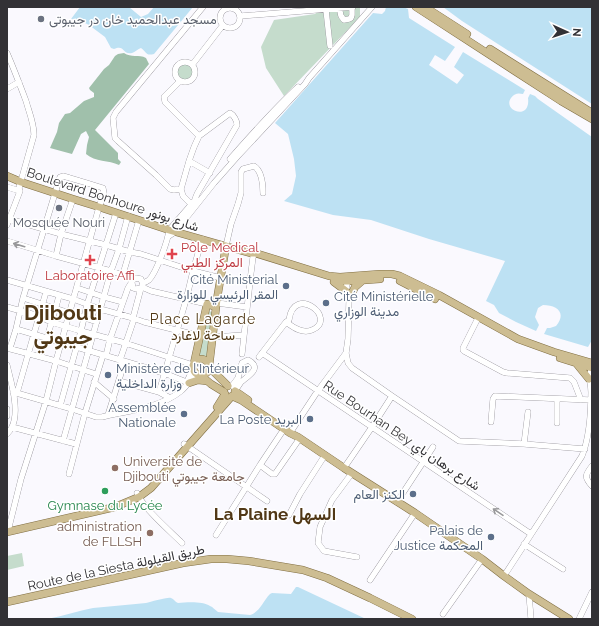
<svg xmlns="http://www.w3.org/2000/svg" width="599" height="626" font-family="Raleway,Vazirmatn,sans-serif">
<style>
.green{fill:#c5dccc}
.forest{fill:#a0c0ab}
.water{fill:#bde1f3}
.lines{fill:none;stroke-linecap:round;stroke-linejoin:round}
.minor-casing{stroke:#827f87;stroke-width:6}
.major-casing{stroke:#816f43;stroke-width:8}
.minor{stroke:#fff;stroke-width:5.5}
.major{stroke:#cdbd92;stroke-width:7}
.oneway{stroke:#98989a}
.worship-dot{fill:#6b7280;stroke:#fff;stroke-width:1.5}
.health-dot{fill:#e0444e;stroke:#fff;stroke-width:1.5}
.service-dot{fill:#5c6f8a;stroke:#fff;stroke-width:1.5}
.education-dot{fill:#8d6e63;stroke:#fff;stroke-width:1.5}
.leisure-dot{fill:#2e9e5b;stroke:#fff;stroke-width:1.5}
.labels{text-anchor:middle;stroke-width:3;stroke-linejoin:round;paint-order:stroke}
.worship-label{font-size:13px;fill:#5b616d;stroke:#fff;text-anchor:start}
.street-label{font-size:13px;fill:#323135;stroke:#fff}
.health-label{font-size:13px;fill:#be3a42;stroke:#fff;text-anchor:start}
.service-label{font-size:13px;fill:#4e5e75;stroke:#fff;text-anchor:end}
.education-label{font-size:13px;fill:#785e54;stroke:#fff;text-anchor:start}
.leisure-label{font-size:13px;fill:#27864d;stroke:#fff}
.neighbourhood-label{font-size:14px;letter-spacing:1px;fill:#513816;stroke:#fff}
.district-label{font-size:17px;font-weight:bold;fill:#513816;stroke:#fff}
.town-label{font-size:21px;font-weight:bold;fill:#513816;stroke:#fff}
</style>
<rect width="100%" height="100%" fill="#faf9fe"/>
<path class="green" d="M 322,7 L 360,7 L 360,17 L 284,96 L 266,68 L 261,47 L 274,20 L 315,14 Z
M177 72a8 8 0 1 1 16 0a8 8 0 1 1-16 0Z
M 207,311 L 213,312 L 208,358 L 203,356 L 197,356 Z
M 22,553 L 24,566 L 7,570 L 7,556 Z"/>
<path class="forest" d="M 124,53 C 131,58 139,54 146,58 L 149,64 L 95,130 L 118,153 L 118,159 L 121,162 L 119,165 C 109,160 95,162 86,154 L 87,145 L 89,137 L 86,131 L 81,134 L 72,154 L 50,148 L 57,132 L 59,123 L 65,114 L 70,113 L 84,101 L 94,97 L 94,93 L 90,90 L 89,88 L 104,69 L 109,65 L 115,56 L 118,54 Z"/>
<path class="water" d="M 80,7 L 129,7 L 141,17 L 148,14 L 154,7 L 193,7 L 154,54 C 145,56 147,52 141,48 C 138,49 135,52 132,53 C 122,55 125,44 114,49 L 111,48 L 105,37 L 89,25 L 79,20 L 71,19 Z
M 386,7 L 403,7 L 408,9 L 409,18 L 455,47 L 445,61 L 435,55 L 429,65 L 457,84 L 464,75 L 454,67 L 463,52 L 525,90 L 523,94 C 518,93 515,93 511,98 C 502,111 531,121 528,98 L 530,94 L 535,96 L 538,99 L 592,137 L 592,340 L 588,347 L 544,334 L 547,328 L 550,328 L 556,326 C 567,313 557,305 543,305 L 538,308 L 535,317 L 539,325 L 536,331 L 516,322 L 499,313 L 494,305 L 486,301 L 505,261 L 429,239 L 371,220 L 333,215 L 284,201 L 292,194 L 296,176 L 294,159 L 288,134 L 275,123 L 373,13 L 382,14 L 385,11 Z
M 443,7 L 592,7 L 592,104 L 462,21 Z
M 296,587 L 298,587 L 366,619 L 47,619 C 63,616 78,611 93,608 C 111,606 129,605 146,603 C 151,602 167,597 171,598 C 174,599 175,602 178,603 C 187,602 203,601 210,606 C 213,607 215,610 218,612 L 250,615 C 260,612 263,601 270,594 L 272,593 L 291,594 Z"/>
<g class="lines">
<defs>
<path id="minor" d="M 339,7 L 341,16 L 344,20 L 349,19 L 351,18 L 352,15 L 352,7
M220 18a10 10 0 1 1 20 0a10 10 0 1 1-20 0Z
M 326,10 L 330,46
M 241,16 L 353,7
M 7,53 C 14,69 20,85 26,101 C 29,112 34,123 34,135 L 19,188 L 20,191 L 7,225
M175 72a10 10 0 1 1 20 0a10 10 0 1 1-20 0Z
M 192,65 L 223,25
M 180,81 L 164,97 L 165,102 L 199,136
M 7,89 L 19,82
M 230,159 C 252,134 274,109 298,87
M 189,161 L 210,173
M 7,187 L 20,191
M 181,189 L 174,190 L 170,189 L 156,175 L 118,141 L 115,138 L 113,118 L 116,112 L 203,7
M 194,207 L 183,196 L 181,189 L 189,161 L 194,147 L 199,136 L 230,113 C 234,115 237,121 237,125 L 197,194 L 195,199 L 196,202
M 9,219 L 61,234 L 106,245 L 130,252 L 141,254 L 193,271 L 221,278
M 169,236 L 175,232 L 214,183 L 237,157 L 305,84 L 309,78 L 372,7
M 7,241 L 56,256 L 111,271 L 135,279
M 226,246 L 231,224 L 238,204 L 241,193 L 241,172 L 243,169 L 254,166 C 262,171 263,184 263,193
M 56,256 L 61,234 L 73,199
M 123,274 L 139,220
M 348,279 L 346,289 L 349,300 L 348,339 L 346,353 L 348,363 L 352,368 L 392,396 L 459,441 L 524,444 L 585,449
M 7,280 L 73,299 L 100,309 L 133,318 L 144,322 L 200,336
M 143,283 C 146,282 146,282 149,280 C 156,273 168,241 169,230 L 196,199
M 142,287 L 151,291 L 207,304
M 77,288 L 104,297 L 123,302
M 23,298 L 70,313 L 97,322
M 217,303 L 247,307
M 7,307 L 39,316 L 51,322 L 81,331 L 125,343 L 193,365
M 478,318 L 463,348 L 463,350 L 464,351 L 503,372 L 507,373 L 570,378 L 574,382 L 581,400
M 16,329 L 164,373 L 189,383
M 213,337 L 244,335
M 47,338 L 59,296
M 7,348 L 56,361 L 96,374
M 262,353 L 531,534
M 242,354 L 251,273 L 253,257 L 255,253
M 106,356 L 110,339 L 128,288 L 133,280 L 136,278 L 141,279 L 143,285 L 141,288 L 136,289 L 133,288 L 132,283
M 259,357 L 286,322 L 289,320 C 294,283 339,319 312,330 C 302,334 293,327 286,322
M 7,365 C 11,382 20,410 12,427 C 11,429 9,432 7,434
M 119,381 L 159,392 L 170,398
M 94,382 L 114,399
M 186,384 L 193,368
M 232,386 L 238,378 L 242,363 L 248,360 C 263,368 248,376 241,382 C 239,385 237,388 235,391
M 13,392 L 72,409 L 96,417 L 102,417 C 127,411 160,408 181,391 C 187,386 191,379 198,374
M 159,392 L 186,300 L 193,271 L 202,239
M 17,393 L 46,292
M 557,399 L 557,423
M 60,406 L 81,331 L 87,305 L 116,213
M 7,409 L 7,416
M 108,415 L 123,367 L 120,360 L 133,322 L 133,318 L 141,288
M 491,422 L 493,399 L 495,396 L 590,400
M 12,427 L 76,444
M 290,433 L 317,392 L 346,353
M 63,441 L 111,271 L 119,249 L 128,216
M 184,444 L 267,501
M 524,444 L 528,412
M 260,465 L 272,474 L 275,474 L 300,438
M 592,466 C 585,475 584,477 592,486
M 344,468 L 372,427 L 392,396
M 352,473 L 332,500 L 320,527 L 318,543 L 324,551 L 357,557
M 69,474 L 85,413 L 103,355
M 137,493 C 144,509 170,531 182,543
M 397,502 L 433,447
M 289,515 L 300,494 L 325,455
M 8,531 L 21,479 L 46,401 L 56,361 L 99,207 L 104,193 L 103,188 L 87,183 L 63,176 L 60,177 L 23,298 L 16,329 L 10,348
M 216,535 L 260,465 L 286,426
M 524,544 L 563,569
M 504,576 L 582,456 C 590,436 591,413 591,392 C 591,381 587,379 592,368
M 370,580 L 415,513
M 529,594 L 531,619
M 443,614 L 482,559
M 579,619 L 592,592"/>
<path id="major" d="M 416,7 L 561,101 L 592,119
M 425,7 L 467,34
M 490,49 L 592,113
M 7,176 L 21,182 L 73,199 L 99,207 L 169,230 L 250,253 L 255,253 L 329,276 L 340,277 L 380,274 L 392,274 L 400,276 L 439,295 L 518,339 L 554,352 L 592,363
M 226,246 L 217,299 L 209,367 L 228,386
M 334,281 L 352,281 L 380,279
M 400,281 L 435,299
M 334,282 L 346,291
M 353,291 L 355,287 L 363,280
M 560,358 L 592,368
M193 367a8 8 0 1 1 16 0a8 8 0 1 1-16 0Z
M 194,363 L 207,304 L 216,307
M 576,363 L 589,379
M 200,375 L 211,384 L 224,392
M 189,383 L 198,380 L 207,381
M 235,391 L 248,400
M 232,396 L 241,400 L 290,433 L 298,437 L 344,468 L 415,513 L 482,559 L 504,576 L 529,594 L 569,619
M 217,407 L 225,394
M 7,532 L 115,507 L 139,497 L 151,488 L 231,397
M 7,602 L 183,563 L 211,559 L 227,559 L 249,561 L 303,570 L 327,578 L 370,598 L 412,619"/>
</defs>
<use href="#minor" class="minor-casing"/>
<use href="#major" class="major-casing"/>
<use href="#minor" class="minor"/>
<use href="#major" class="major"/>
</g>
<defs><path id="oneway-shaft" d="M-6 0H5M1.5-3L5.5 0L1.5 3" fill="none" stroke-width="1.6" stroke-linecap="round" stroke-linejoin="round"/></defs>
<g class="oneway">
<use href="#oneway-shaft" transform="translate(19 245) rotate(-164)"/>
<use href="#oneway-shaft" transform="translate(498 512) rotate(-146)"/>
</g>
<g class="worship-dot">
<circle cx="41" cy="19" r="4"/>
<circle cx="59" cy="208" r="4"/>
</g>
<g class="health-dot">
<path d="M170 248h4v4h4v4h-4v4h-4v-4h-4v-4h4z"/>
<path d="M88 254h4v4h4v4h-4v4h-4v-4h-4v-4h4z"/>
</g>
<g class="service-dot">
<circle cx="286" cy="286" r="4"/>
<circle cx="326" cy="303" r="4"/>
<circle cx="108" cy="375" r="4"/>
<circle cx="184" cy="414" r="4"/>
<circle cx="310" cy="419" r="4"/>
<circle cx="413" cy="494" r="4"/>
<circle cx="491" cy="537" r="4"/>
</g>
<g class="education-dot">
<circle cx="115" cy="468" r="4"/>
<circle cx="150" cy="533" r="4"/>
</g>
<circle class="leisure-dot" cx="105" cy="491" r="4"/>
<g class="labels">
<g class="worship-label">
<text x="49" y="24">مسجد عبدالحمید خان در جیبوتی</text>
<text x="59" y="227" text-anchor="middle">Mosquée Nouri</text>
</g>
<g class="street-label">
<text transform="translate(113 199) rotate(18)" y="5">Boulevard Bonhoure شارع بونور</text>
<text transform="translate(402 435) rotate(34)" y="5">Rue Bourhan Bey شارع برهان باي</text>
<text transform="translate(116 567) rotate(-12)" y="5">Route de la Siesta طريق القيلولة</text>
</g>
<g class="health-label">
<text x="181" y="252">Pôle Medical<tspan x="181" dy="15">المركز الطبي</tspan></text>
<text x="90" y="280" text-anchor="middle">Laboratoire Affi</text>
</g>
<g class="service-label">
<text x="278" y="284">Cité Ministerial<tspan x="278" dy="15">المقر الرئيسي للوزارة</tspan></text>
<text x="334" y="301" text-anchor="start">Cité Ministérielle<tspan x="334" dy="15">مدينة الوزاري</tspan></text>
<text x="116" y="373" text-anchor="start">Ministère de l'Intérieur<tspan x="116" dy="15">وزارة الداخلية</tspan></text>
<text x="176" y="412">Assemblée<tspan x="176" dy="15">Nationale</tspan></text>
<text x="302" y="424">La Poste البريد</text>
<text x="405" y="499">الكنز العام</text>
<text x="483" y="535">Palais de<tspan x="483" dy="15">Justice المحكمة</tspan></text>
</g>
<g class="education-label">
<text x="123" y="466">Université de<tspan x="123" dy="15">Djibouti جامعة جيبوتي</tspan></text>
<text x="142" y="531" text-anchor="end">administration<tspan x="142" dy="15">de FLLSH</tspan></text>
</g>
<g class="leisure-label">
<text x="105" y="510">Gymnase du Lycée</text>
</g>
<g class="neighbourhood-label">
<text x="203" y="324">Place Lagarde<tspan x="203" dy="16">ساحة لاغارد</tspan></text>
</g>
<g class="district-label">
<text x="275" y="520">La Plaine السهل</text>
</g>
<g class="town-label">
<text x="63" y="320">Djibouti<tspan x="63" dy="24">جيبوتي</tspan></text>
</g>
</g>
<rect width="599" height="626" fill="none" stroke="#323135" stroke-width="16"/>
<g transform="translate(567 32) rotate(93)" stroke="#ffffff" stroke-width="3" paint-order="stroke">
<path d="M0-3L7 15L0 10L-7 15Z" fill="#323135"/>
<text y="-6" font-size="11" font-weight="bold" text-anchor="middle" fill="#323135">N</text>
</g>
</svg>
